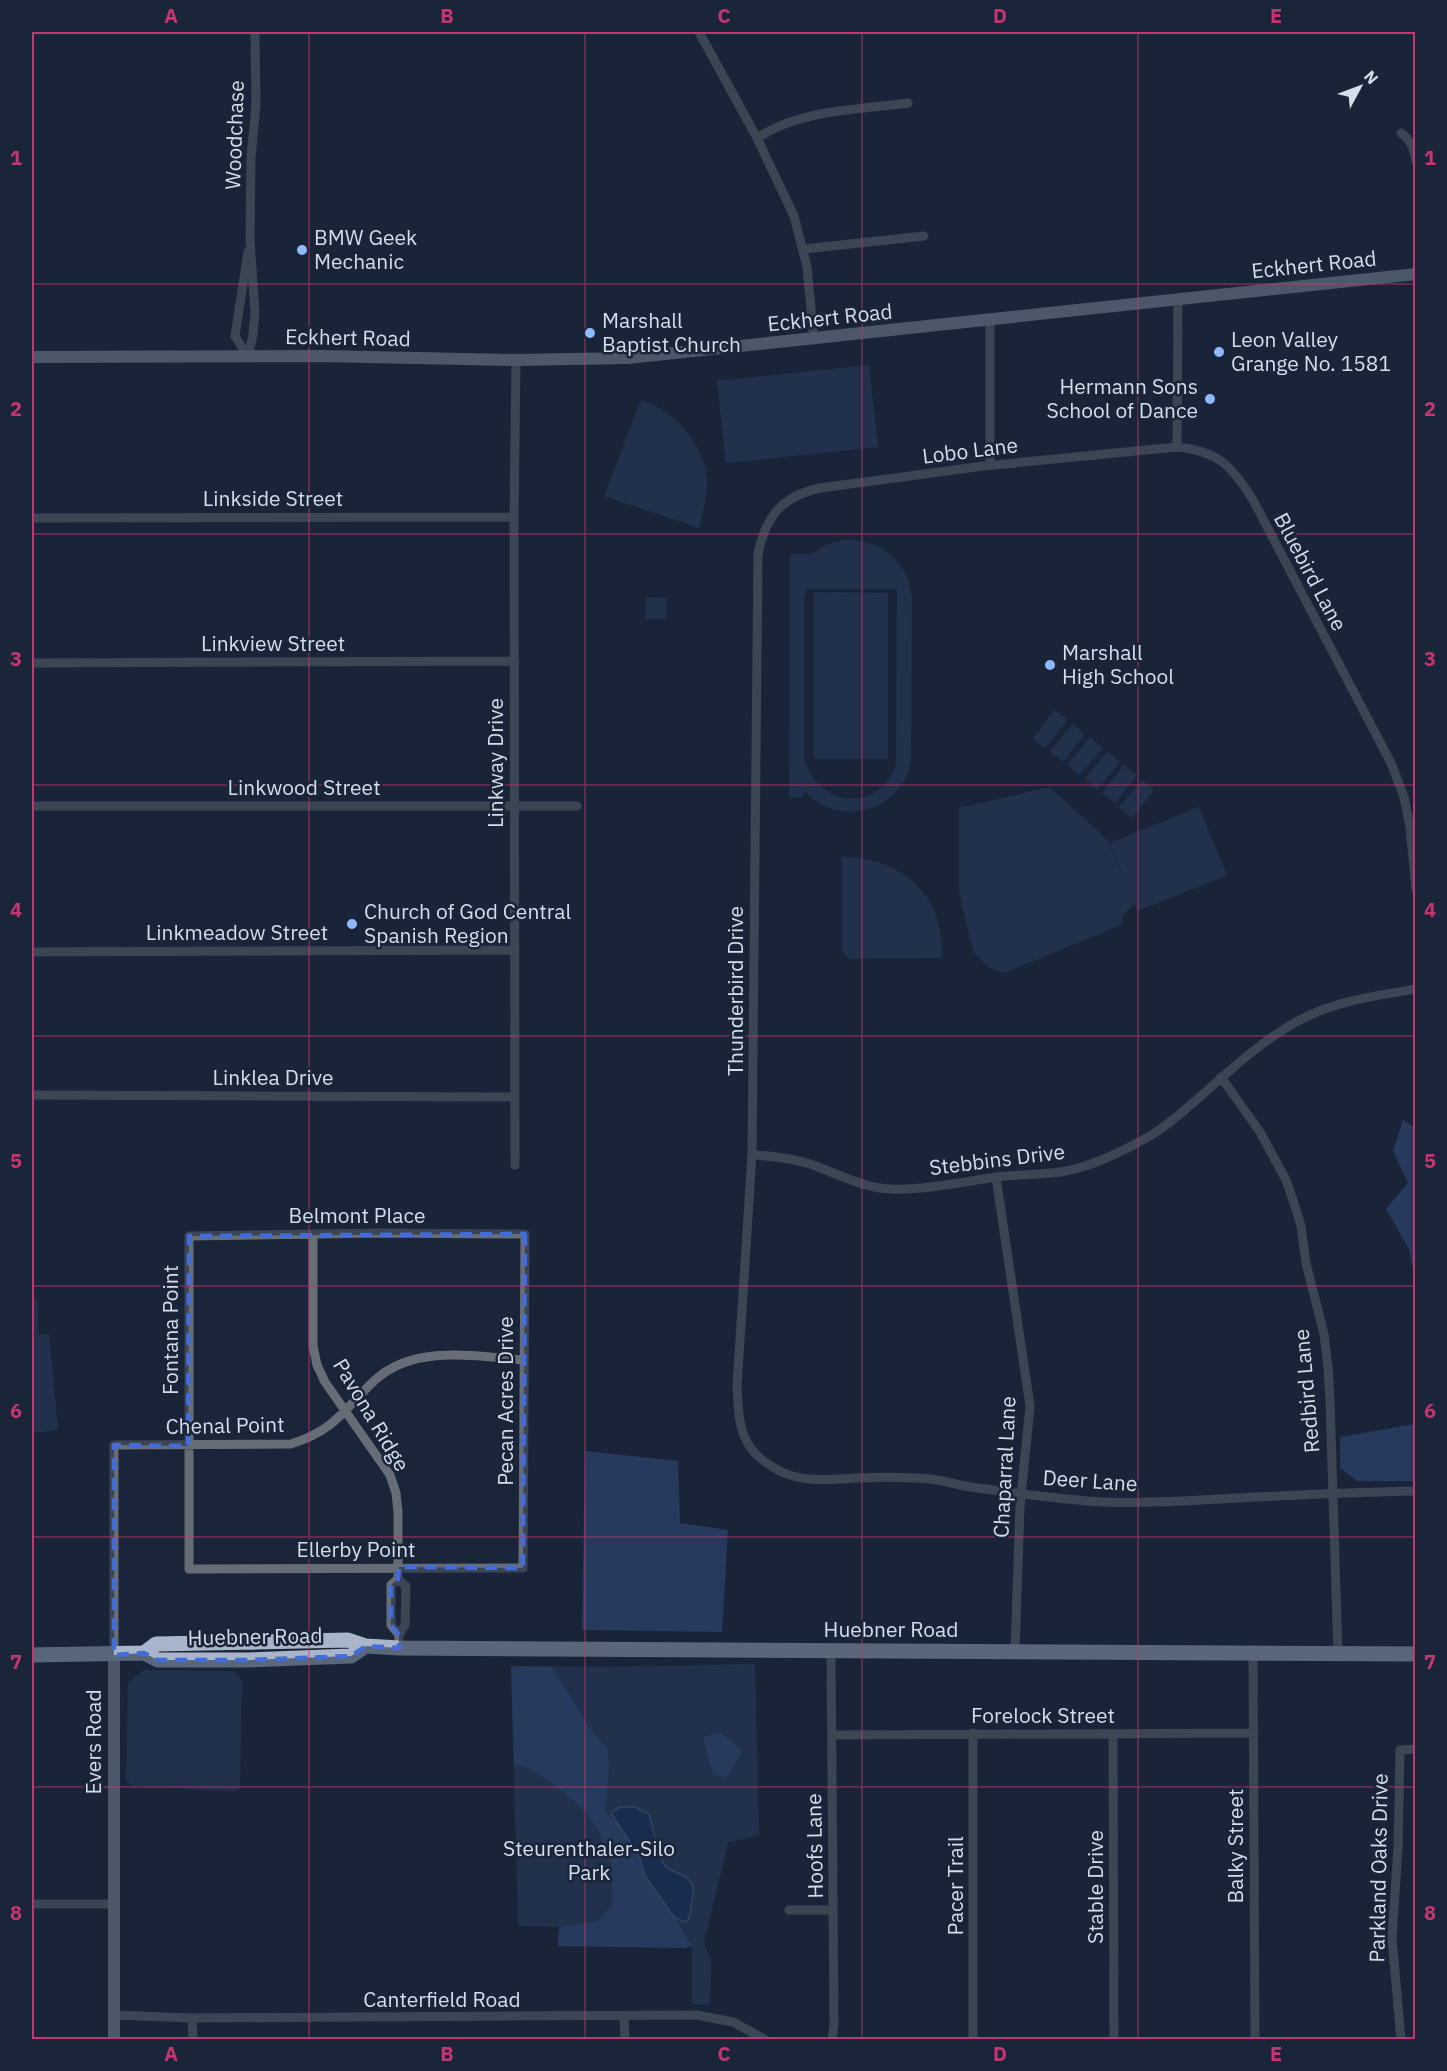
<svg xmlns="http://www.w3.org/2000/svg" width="1447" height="2071" font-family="'IBM Plex Sans',sans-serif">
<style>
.green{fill:#2b4064;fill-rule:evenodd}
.forest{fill:#35558d}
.water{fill:#18366b;stroke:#516891;stroke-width:1.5}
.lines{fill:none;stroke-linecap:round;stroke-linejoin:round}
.street{stroke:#676d77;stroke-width:9}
.secondary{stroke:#8c96a7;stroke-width:12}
.primary{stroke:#a8b5cb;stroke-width:15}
.marked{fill:none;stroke:#426bdc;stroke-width:4.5;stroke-dasharray:12 8;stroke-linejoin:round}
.grid{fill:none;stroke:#c53670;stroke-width:1.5;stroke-opacity:0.55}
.poi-dot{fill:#90b8fd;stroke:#1a2539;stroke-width:2}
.labels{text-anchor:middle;stroke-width:5;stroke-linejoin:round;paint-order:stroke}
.street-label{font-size:21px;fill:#d5ddea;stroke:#1a2539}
.poi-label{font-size:21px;fill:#d5ddea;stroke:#1a2539;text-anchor:start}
.park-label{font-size:21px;fill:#d4deef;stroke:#1a2539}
.neatline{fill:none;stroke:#c53670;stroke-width:2}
.grid-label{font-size:20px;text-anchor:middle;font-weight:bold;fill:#c53670}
</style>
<rect width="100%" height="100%" fill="#1a2539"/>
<path class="green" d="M 869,365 L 878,447 L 726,463 L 717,381 Z
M 641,400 C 672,409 705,444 707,478 C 708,494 703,512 699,528 L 604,496 Z
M 844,540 C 879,538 909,561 912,598 L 911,749 C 911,757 911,765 908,772 C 892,816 833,825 804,790 L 803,797 L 789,798 L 790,554 L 811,554 L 826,545 ZM 806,589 L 897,589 L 896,764 C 879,814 819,808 804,759 L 804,600 Z
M 814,592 L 888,593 L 888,759 L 814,759 Z
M 646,597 L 667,598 L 666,619 L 645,619 Z
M 1055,710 L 1068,720 L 1045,748 L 1033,738 Z
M 1073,724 L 1085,734 L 1063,762 L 1050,751 Z
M 1090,737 L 1103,748 L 1080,775 L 1067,765 Z
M 1107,751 L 1120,762 L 1097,790 L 1085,779 Z
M 1124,765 L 1137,775 L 1115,803 L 1102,793 Z
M 1142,780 L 1154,790 L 1132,818 L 1119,807 Z
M 1050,787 L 1108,841 L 1129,892 L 1110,843 L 1199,807 L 1227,875 L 1138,911 L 1135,904 L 1123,915 L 1121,925 L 1004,973 L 988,967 L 974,953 L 959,892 L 959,808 Z
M 842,857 C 904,859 944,894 942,958 L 849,959 L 842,951 Z
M 32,1298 L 37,1298 L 39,1335 L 49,1334 L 58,1430 L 32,1433 Z
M 755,1664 L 759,1835 L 728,1842 L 704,1943 L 711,1962 L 710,2005 L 692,2004 L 692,1946 L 685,1948 L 558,1946 L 559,1927 L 518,1926 L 511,1666 L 602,1667 Z
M 143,1670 L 233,1671 L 242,1681 L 240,1787 L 234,1791 L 134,1786 L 126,1781 L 128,1683 Z"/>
<path class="forest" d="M 1403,1120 L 1415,1128 L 1415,1280 L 1409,1249 L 1386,1209 L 1408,1183 L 1393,1151 Z
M 1415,1424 L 1415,1481 L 1357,1481 L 1340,1468 L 1340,1437 Z
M 585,1451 L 678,1461 L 680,1523 L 728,1530 L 722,1632 L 582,1630 Z
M 511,1666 L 552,1667 L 590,1729 L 608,1749 L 609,1766 L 605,1811 L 622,1828 L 639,1855 L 645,1876 L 675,1918 L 692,1946 L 685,1948 L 558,1946 L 559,1927 L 599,1921 L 612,1905 L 612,1867 L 600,1833 L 584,1810 L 560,1789 L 530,1768 L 514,1764 Z
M 720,1732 L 743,1751 L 726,1778 L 713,1773 L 703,1738 Z"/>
<path class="water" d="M 620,1807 L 635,1807 L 649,1814 C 654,1830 655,1848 664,1864 C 668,1870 674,1871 680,1874 C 702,1882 690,1903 689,1919 L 685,1922 L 675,1918 L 657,1893 L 645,1876 L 639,1855 L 612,1815 L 612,1812 Z"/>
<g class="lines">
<path class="street" d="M 699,32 L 757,138 L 794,216 L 807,267 L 814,340
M 1401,133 C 1411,140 1414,149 1416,161
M 757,138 C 802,109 857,110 908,103
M 804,249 L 924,236
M 248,252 L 235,336 L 248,357
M 248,357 L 253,335 L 255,312 L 250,241 L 251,157 L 256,105 L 255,32
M 1177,447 L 1178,299
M 990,465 L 990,319
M 32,518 L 514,517
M 32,663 L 515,661
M 32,806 L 577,806
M 1416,889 L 1410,827 L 1404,797 L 1391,763 L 1253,500 C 1232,466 1218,451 1177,447 L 984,466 L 820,488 C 782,496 766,516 758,554 L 752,1155 L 737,1386 C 739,1427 740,1452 782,1472 C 805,1483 833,1479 858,1478 C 882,1477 907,1477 931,1479 C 945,1481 958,1485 971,1487 C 1015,1493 1058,1499 1102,1502 C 1148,1504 1193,1500 1238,1498 C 1297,1495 1356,1492 1416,1491
M 32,952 L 515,950
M 1221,1077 L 1260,1132 L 1286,1180 L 1295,1206 L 1301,1226 L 1306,1263 L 1324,1334 L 1328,1367 L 1330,1402 L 1338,1653
M 32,1095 L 515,1097
M 752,1155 C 772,1156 791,1158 810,1164 C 830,1171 850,1181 870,1186 C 905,1196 968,1180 1005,1176 C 1031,1174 1057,1175 1082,1167 C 1108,1159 1149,1139 1170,1122 C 1213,1088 1250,1047 1298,1021 C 1335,1001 1374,996 1416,989
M 515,1165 L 514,517 L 516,360
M 996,1177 L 1030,1406 L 1020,1506 L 1015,1652
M 379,1233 L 525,1234 L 523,1568 L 189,1569 L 189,1236 Z
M 313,1234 L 313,1346 L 317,1365 L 325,1382 L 390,1475 L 396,1493 L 398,1512 L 398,1579
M 398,1579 L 406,1586 L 405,1625 L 399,1635 L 399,1648
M 398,1579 L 391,1585 L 391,1625 L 399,1635
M 831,1651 L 834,2024 L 832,2040
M 1253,1653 L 1255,2040
M 114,1655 L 114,1445 L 291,1444 C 336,1430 343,1410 374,1381 C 413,1344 476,1356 524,1360
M 1113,1734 L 1114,2040
M 832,1735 L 1254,1733
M 32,1904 L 114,1904
M 789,1910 L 833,1910
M 114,2015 L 192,2018 L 696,2015 L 733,2022 L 766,2040
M 624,2017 L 625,2040
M 192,2018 L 193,2040
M 973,2040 L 973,1733
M 1401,2040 L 1392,1938 L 1398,1848 L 1400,1750 L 1416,1749"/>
<path class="secondary" d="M 32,357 L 321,356 L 516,360 L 627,358 L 1416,274
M 114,2040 L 114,1655"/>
<path class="primary" d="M 144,1653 L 156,1644 L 348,1640 L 366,1646 L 399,1648 L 1416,1654
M 32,1655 L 144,1653 L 158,1660 L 248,1660 L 351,1656 L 366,1646"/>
</g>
<path d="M0 0H1447V2071H0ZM 525,1234 L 523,1568 L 399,1567 L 398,1579 L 391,1585 L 391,1625 L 399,1635 L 399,1648 L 366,1646 L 351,1656 L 248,1660 L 158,1660 L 144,1653 L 114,1655 L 114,1445 L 188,1446 L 189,1236 Z" fill="#1a2539" fill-opacity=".55" fill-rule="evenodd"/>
<path class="marked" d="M 525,1234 L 523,1568 L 399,1567 L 398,1579 L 391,1585 L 391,1625 L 399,1635 L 399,1648 L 366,1646 L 351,1656 L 248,1660 L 158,1660 L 144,1653 L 114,1655 L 114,1445 L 188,1446 L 189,1236 Z"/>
<path class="grid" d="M 309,32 L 309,2040M 585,32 L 585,2040M 862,32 L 862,2040M 1138,32 L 1138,2040M 32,284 L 1416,284M 32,534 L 1416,534M 32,785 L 1416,785M 32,1036 L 1416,1036M 32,1286 L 1416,1286M 32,1537 L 1416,1537M 32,1787 L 1416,1787"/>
<g class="poi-dot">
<circle cx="302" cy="250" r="6"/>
<circle cx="590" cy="333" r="6"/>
<circle cx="1219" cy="352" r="6"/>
<circle cx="1210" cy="399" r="6"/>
<circle cx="1050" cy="665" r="6"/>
<circle cx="352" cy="924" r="6"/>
</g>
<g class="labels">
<g class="street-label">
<text transform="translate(235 135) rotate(-88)" y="7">Woodchase</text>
<text transform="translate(1314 265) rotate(-6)" y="7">Eckhert Road</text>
<text transform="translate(830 318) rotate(-6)" y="7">Eckhert Road</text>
<text transform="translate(348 338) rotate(1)" y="7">Eckhert Road</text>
<text transform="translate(970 451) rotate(-7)" y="7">Lobo Lane</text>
<text x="273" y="506">Linkside Street</text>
<text transform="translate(1310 572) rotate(62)" y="7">Bluebird Lane</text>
<text x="273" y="651">Linkview Street</text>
<text transform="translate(496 763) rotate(-90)" y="7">Linkway Drive</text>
<text x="304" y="795">Linkwood Street</text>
<text x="237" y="940">Linkmeadow Street</text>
<text transform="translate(736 991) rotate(-90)" y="7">Thunderbird Drive</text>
<text x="273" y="1085">Linklea Drive</text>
<text transform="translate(997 1160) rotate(-7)" y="7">Stebbins Drive</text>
<text x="357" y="1223">Belmont Place</text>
<text transform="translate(171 1330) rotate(-90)" y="7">Fontana Point</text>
<text transform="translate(1307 1391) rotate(-95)" y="7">Redbird Lane</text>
<text transform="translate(506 1401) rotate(-90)" y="7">Pecan Acres Drive</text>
<text transform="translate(371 1415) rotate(59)" y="7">Pavona Ridge</text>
<text transform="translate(225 1426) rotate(-1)" y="7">Chenal Point</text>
<text transform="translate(1005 1467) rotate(-87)" y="7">Chaparral Lane</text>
<text transform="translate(1090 1481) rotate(4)" y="7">Deer Lane</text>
<text x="356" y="1557">Ellerby Point</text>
<text x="891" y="1637">Huebner Road</text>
<text transform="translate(255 1637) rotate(-1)" y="7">Huebner Road</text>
<text x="1043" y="1723">Forelock Street</text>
<text transform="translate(94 1742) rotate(-90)" y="7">Evers Road</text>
<text transform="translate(815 1846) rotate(-91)" y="7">Hoofs Lane</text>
<text transform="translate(1236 1846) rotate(-90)" y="7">Balky Street</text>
<text transform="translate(1379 1868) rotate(-89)" y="7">Parkland Oaks Drive</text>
<text transform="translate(956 1886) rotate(-90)" y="7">Pacer Trail</text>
<text transform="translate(1096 1887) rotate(-90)" y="7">Stable Drive</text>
<text x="442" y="2007">Canterfield Road</text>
</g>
<g class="poi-label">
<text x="314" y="245">BMW Geek<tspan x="314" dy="24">Mechanic</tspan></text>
<text x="602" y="328">Marshall<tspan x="602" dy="24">Baptist Church</tspan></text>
<text x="1231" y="347">Leon Valley<tspan x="1231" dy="24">Grange No. 1581</tspan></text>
<text x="1198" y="394" text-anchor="end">Hermann Sons<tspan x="1198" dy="24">School of Dance</tspan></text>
<text x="1062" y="660">Marshall<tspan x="1062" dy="24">High School</tspan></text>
<text x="364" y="919">Church of God Central<tspan x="364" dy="24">Spanish Region</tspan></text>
</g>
<g class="park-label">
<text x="589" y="1856">Steurenthaler-Silo<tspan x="589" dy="24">Park</tspan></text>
</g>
</g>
<rect width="1447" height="2071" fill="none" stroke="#1a2539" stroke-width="66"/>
<g transform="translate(1360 87) rotate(49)" stroke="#1a2539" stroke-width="4.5" paint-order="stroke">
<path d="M0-4.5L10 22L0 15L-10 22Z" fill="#d5ddea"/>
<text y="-9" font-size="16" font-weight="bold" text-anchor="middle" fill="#d5ddea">N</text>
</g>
<rect x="33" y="33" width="1381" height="2005" class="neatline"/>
<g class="grid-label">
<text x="171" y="23">A</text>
<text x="447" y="23">B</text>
<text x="724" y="23">C</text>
<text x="1000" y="23">D</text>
<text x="1276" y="23">E</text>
<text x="16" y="165">1</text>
<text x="1430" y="165">1</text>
<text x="16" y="416">2</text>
<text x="1430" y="416">2</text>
<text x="16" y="666">3</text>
<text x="1430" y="666">3</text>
<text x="16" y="917">4</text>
<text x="1430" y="917">4</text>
<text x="16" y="1168">5</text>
<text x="1430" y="1168">5</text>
<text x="16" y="1418">6</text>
<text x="1430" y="1418">6</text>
<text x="16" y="1669">7</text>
<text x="1430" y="1669">7</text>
<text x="16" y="1920">8</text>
<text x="1430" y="1920">8</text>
<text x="171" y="2061">A</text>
<text x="447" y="2061">B</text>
<text x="724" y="2061">C</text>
<text x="1000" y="2061">D</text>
<text x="1276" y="2061">E</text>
</g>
</svg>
